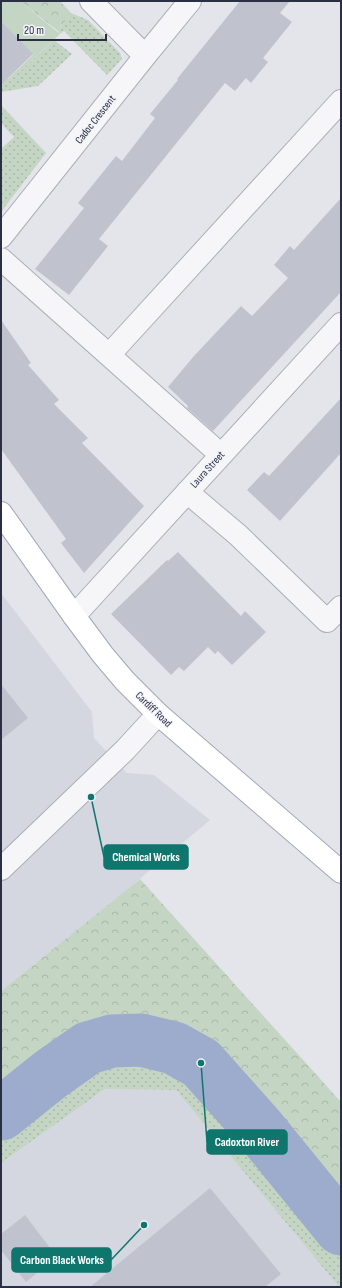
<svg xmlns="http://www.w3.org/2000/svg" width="342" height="1288" font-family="'Sofia Sans Condensed',sans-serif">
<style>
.built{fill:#d5d7e0}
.grass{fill:url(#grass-dots)}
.forest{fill:url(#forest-crowns)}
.garden{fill:#c5d5c4}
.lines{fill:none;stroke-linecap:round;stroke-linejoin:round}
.river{stroke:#9daccc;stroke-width:53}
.building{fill:#c0c3ce}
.minor-casing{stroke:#acaeb9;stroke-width:24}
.major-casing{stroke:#a2a7b7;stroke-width:24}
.minor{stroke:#f6f6f9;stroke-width:22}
.major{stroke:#fff;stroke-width:22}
.labels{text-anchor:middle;stroke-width:3;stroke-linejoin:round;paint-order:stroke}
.street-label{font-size:11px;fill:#2a2f44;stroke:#f3f4f8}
.leader{fill:none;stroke:#0f766e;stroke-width:1.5}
.callout-dot{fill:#0f766e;stroke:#f3f4f8;stroke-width:1.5}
.callout{fill:#0f766e;stroke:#0f766e;stroke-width:1.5}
.callout-label{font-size:12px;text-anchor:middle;font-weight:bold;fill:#fff}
</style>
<defs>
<pattern id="grass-dots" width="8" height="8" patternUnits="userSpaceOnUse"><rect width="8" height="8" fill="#c5d5c4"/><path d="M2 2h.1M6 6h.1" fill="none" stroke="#a9b7aa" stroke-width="1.8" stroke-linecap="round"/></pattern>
<pattern id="forest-crowns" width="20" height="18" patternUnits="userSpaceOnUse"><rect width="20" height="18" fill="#c5d5c4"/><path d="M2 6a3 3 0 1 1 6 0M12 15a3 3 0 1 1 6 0" fill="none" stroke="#a9b7aa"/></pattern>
</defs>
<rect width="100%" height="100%" fill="#e3e5eb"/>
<path class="built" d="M 1,593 L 92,712 L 94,738 L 127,773 L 154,775 L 210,820 L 124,892 L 1,991 Z
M 105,1089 L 176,1090 L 339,1287 L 1,1287 L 1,1163 Z"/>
<path class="grass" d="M 71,13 L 88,20 L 120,53 L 122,59 L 107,75 L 64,31 L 60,34 L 58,31 Z
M 54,40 L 72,54 L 38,86 L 1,92 L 1,89 Z
M 1,105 L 46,153 L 1,212 L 1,165 L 3,163 L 1,162 L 1,149 L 14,137 L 1,123 Z
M 112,1041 L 174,1048 L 341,1229 L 341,1287 L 339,1287 L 176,1090 L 105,1089 L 1,1163 L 1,1121 Z"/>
<path class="forest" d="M 20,1 L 60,1 L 71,13 L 58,31 Z
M 140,879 L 341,1102 L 341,1235 L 195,1081 L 158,1061 L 121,1060 L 98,1065 L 1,1128 L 1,991 Z"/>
<path class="garden" d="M 1,1 L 20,1 L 60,34 L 1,89 L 1,72 L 8,79 L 33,55 L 1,21 Z"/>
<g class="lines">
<path class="river" d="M 1,1114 L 51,1074 L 88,1048 L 112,1041 L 141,1040 L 174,1048 L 201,1063 L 258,1127 L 341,1229"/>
</g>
<path class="building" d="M 240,1 L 290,1 L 280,13 L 292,22 L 263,58 L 268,62 L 251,83 L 246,78 L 235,91 L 225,83 L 99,239 L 108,246 L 69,295 L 35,269 L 84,208 L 78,203 L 116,156 L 122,161 L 155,118 L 150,114 L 178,80 L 177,79 Z
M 1,21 L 33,54 L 1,85 Z
M 341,198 L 341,292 L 213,431 L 187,408 L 188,406 L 168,387 L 194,356 L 241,306 L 252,316 L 288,278 L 274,265 L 290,246 L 294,250 Z
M 1,320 L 31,363 L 28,365 L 59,400 L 54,404 L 88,438 L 82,443 L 144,506 L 84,573 L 61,543 L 66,539 L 1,449 Z
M 341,398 L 341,453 L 280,521 L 247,490 L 264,472 L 269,476 Z
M 178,552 L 241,616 L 245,611 L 266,632 L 232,665 L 218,651 L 215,654 L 208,647 L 184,671 L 179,667 L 171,675 L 111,614 L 167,560 L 168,561 Z
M 1,684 L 28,718 L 1,740 Z
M 210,1188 L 281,1274 L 265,1287 L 90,1287 Z
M 25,1215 L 57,1257 L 26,1282 L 1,1250 L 1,1234 Z"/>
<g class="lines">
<defs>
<path id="minor" d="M 91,1 L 145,56
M 1,237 L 145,56 L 190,1
M 1,259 L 220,454
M 109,355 L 341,101
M 187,492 L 238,535 L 327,621 L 341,607
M 74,616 L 341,324
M 1,869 L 125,750 L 158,714"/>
<path id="major" d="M 1,513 L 74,616 L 103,655 L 125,681 L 158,714 L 341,872"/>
</defs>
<use href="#minor" class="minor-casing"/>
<use href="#major" class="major-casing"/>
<use href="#minor" class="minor"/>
<use href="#major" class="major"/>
</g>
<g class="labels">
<g class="street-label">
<text transform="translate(95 119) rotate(-52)" y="4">Cadoc Crescent</text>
<text transform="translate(207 469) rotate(-48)" y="4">Laura Street</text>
<text transform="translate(154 709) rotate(44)" y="4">Cardiff Road</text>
</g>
</g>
<path class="leader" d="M91 797L104 857M201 1063L207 1142M144 1225L111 1260"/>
<g class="callout-dot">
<circle cx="91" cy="797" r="4"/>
<circle cx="201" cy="1063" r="4"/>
<circle cx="144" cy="1225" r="4"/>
</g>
<g class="callout">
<rect x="104" y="845" width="84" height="24" rx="4"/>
<rect x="207" y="1130" width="80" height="24" rx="4"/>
<rect x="12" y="1248" width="99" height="24" rx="4"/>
</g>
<g class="callout-label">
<text x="146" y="861">Chemical Works</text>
<text x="247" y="1146">Cadoxton River</text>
<text x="62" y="1264">Carbon Black Works</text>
</g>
<rect width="342" height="1288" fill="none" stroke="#2a2f44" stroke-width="4"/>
<path d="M18 34v6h88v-6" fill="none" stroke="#2a2f44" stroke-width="2"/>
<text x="24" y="34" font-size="12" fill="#2a2f44" stroke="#f3f4f8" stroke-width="3" paint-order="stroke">20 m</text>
</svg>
